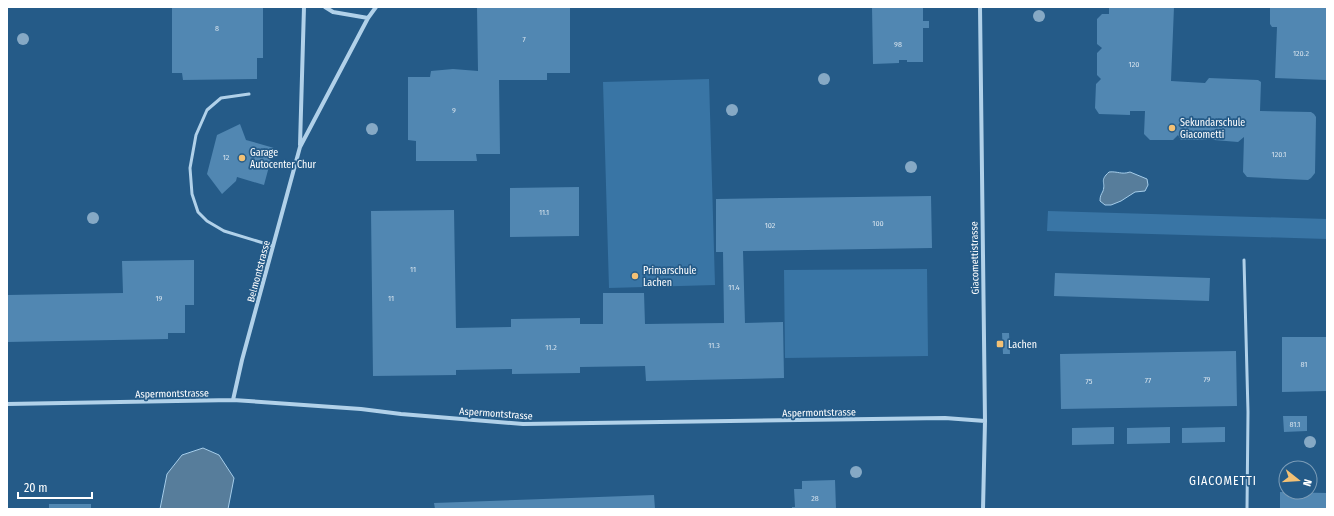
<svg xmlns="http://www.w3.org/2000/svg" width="1334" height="516" font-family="'Fira Sans Condensed',sans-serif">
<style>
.green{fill:#3975a5}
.water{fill:#577d9b;stroke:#a5cdea}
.building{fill:#5187b2}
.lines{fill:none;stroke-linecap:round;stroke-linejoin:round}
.lane{stroke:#b1d1e9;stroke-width:3}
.street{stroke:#b1d1e9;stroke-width:4}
.tree{fill:#86a9c5}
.poi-dot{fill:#f3c175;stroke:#255b88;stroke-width:1.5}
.labels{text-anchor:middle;stroke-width:3.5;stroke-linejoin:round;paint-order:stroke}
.number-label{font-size:8px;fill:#d4e1ec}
.poi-label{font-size:10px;fill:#fff;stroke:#255b88;text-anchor:start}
.street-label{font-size:10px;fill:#fff;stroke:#255b88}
.quarter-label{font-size:12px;letter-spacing:1px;fill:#fff;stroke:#255b88}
</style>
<rect width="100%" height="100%" fill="#255b88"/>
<path class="green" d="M 709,79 L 715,285 L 609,288 L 603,82 Z
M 1048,211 L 1327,219 L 1327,239 L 1047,231 Z
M 927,269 L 928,356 L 785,358 L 784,270 Z"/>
<path class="water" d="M 1109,172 C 1118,171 1121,175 1130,172 L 1147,179 L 1148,185 L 1145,191 L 1135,192 L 1121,201 L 1111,205 L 1105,205 L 1100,201 C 1100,196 1101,195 1103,191 C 1106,182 1099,181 1109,172 Z
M 203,448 L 219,455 L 234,478 L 228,509 L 160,509 L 167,474 L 182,455 Z"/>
<path class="building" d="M 172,7 L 263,7 L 263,58 L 257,58 L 257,79 L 183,80 L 182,73 L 172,73 Z
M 477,7 L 570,7 L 570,73 L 547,73 L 547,80 L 499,80 L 500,154 L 476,154 L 477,161 L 416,161 L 416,141 L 408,140 L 408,77 L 430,77 L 431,71 L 453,69 L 478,71 Z
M 872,7 L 923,7 L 923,21 L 929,21 L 929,28 L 923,28 L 923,62 L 907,62 L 907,60 L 899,60 L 899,63 L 873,64 Z
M 1109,7 L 1174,7 L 1171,81 L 1205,83 L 1209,78 L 1258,80 L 1261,82 L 1260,111 L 1311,112 L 1314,114 L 1316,117 L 1315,173 L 1311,178 L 1308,180 L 1247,177 L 1243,172 L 1244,137 L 1238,142 L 1214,140 L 1210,136 L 1206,140 L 1181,140 L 1178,135 L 1173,140 L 1150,140 L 1144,134 L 1145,111 L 1130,111 L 1130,115 L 1099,114 L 1095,108 L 1096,84 L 1101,79 L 1097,75 L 1097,53 L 1102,48 L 1097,44 L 1097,19 L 1102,14 L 1109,14 Z
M 1270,7 L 1327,7 L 1327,80 L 1275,78 L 1277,27 L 1272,27 L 1270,24 Z
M 240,124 L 246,140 L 274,148 L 264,185 L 237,177 L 236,181 L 222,194 L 207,174 L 217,135 Z
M 579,187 L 579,236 L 510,237 L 510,188 Z
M 931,196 L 932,248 L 743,251 L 745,323 L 783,322 L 784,378 L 646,381 L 645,366 L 580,367 L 580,373 L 512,374 L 512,369 L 456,370 L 456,375 L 373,376 L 371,211 L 454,210 L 456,328 L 511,327 L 511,319 L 580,318 L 580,324 L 603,324 L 603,293 L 644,293 L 645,324 L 724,323 L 723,252 L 716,252 L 716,199 Z
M 194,260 L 194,305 L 185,305 L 185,333 L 168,333 L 168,339 L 7,342 L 7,295 L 123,293 L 122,261 Z
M 1055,273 L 1210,278 L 1209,301 L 1054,296 Z
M 1002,333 L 1009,333 L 1010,354 L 1003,354 Z
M 1282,337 L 1327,337 L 1327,391 L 1282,392 Z
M 1236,351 L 1237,406 L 1061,409 L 1060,354 Z
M 1283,416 L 1307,416 L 1307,431 L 1284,432 Z
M 1114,427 L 1114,444 L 1072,445 L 1072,428 Z
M 1170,427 L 1170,443 L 1127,444 L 1127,428 Z
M 1225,427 L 1225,442 L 1182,443 L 1182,428 Z
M 835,480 L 836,509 L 792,509 L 792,507 L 795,507 L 794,489 L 802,489 L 802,481 Z
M 1280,492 L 1327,493 L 1327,509 L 1280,509 Z
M 654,495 L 655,509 L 435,509 L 434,503 Z
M 49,504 L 91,504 L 91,509 L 49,509 Z"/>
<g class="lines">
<path class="lane" d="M 249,94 L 221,98 L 207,110 L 196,135 L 190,168 L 192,194 L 198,212 L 207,221 L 224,231 L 273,246
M 1244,260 L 1248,412 L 1247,509"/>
<path class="street" d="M 325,7 L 333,12 L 368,18
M 980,7 L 985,421 L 983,509
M 300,145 L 304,7
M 233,400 L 242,360 L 300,147 L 368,18 L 376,7
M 7,404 L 233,400 L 361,409 L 401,414 L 523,424 L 945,418 L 985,421"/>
</g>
<g class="tree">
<circle cx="1039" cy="16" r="6"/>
<circle cx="23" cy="39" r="6"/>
<circle cx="824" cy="79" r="6"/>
<circle cx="732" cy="110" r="6"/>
<circle cx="372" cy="129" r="6"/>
<circle cx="911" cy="167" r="6"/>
<circle cx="93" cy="218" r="6"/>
<circle cx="1310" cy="442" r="6"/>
<circle cx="856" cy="472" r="6"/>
</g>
<g class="poi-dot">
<circle cx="1172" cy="128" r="4"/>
<circle cx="242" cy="158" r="4"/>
<circle cx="635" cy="276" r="4"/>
<rect x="996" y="340" width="8" height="8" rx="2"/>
</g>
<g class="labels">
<g class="number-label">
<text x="217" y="31">8</text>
<text x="524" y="42">7</text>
<text x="898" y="47">98</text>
<text x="1301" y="56">120.2</text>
<text x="1134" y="67">120</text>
<text x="454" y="113">9</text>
<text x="1279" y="157">120.1</text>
<text x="226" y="160">12</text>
<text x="544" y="215">11.1</text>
<text x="878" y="226">100</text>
<text x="770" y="228">102</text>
<text x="413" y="272">11</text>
<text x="734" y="290">11.4</text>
<text x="159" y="301">19</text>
<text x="391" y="301">11</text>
<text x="714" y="348">11.3</text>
<text x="551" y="350">11.2</text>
<text x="1304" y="367">81</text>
<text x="1207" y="382">79</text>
<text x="1148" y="383">77</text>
<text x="1089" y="384">75</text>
<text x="1295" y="427">81.1</text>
<text x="815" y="501">28</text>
</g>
<g class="poi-label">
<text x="1180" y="126">Sekundarschule<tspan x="1180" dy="12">Giacometti</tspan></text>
<text x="250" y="156">Garage<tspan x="250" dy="12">Autocenter Chur</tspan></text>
<text x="643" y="274">Primarschule<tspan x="643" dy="12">Lachen</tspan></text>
<text x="1008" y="348">Lachen</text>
</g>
<g class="street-label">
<text transform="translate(974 258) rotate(-91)" y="4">Giacomettistrasse</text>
<text transform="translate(258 271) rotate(-75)" y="4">Belmontstrasse</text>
<text transform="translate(172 393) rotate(-1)" y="4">Aspermontstrasse</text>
<text transform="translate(819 412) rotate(-1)" y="4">Aspermontstrasse</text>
<text transform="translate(496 413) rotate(4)" y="4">Aspermontstrasse</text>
</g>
<g class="quarter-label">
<text x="1223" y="485">GIACOMETTI</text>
</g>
</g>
<rect width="1334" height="516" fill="none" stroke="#ffffff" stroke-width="16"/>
<g transform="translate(1298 480) rotate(107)"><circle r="19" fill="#255b88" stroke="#7c9db8"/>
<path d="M0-3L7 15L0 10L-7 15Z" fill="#f3c175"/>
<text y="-6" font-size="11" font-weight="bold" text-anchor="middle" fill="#ffffff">N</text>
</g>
<path d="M18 492v6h74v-6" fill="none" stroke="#ffffff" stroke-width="2"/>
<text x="24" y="492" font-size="12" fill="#ffffff" stroke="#255b88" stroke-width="3" paint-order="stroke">20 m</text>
</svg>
